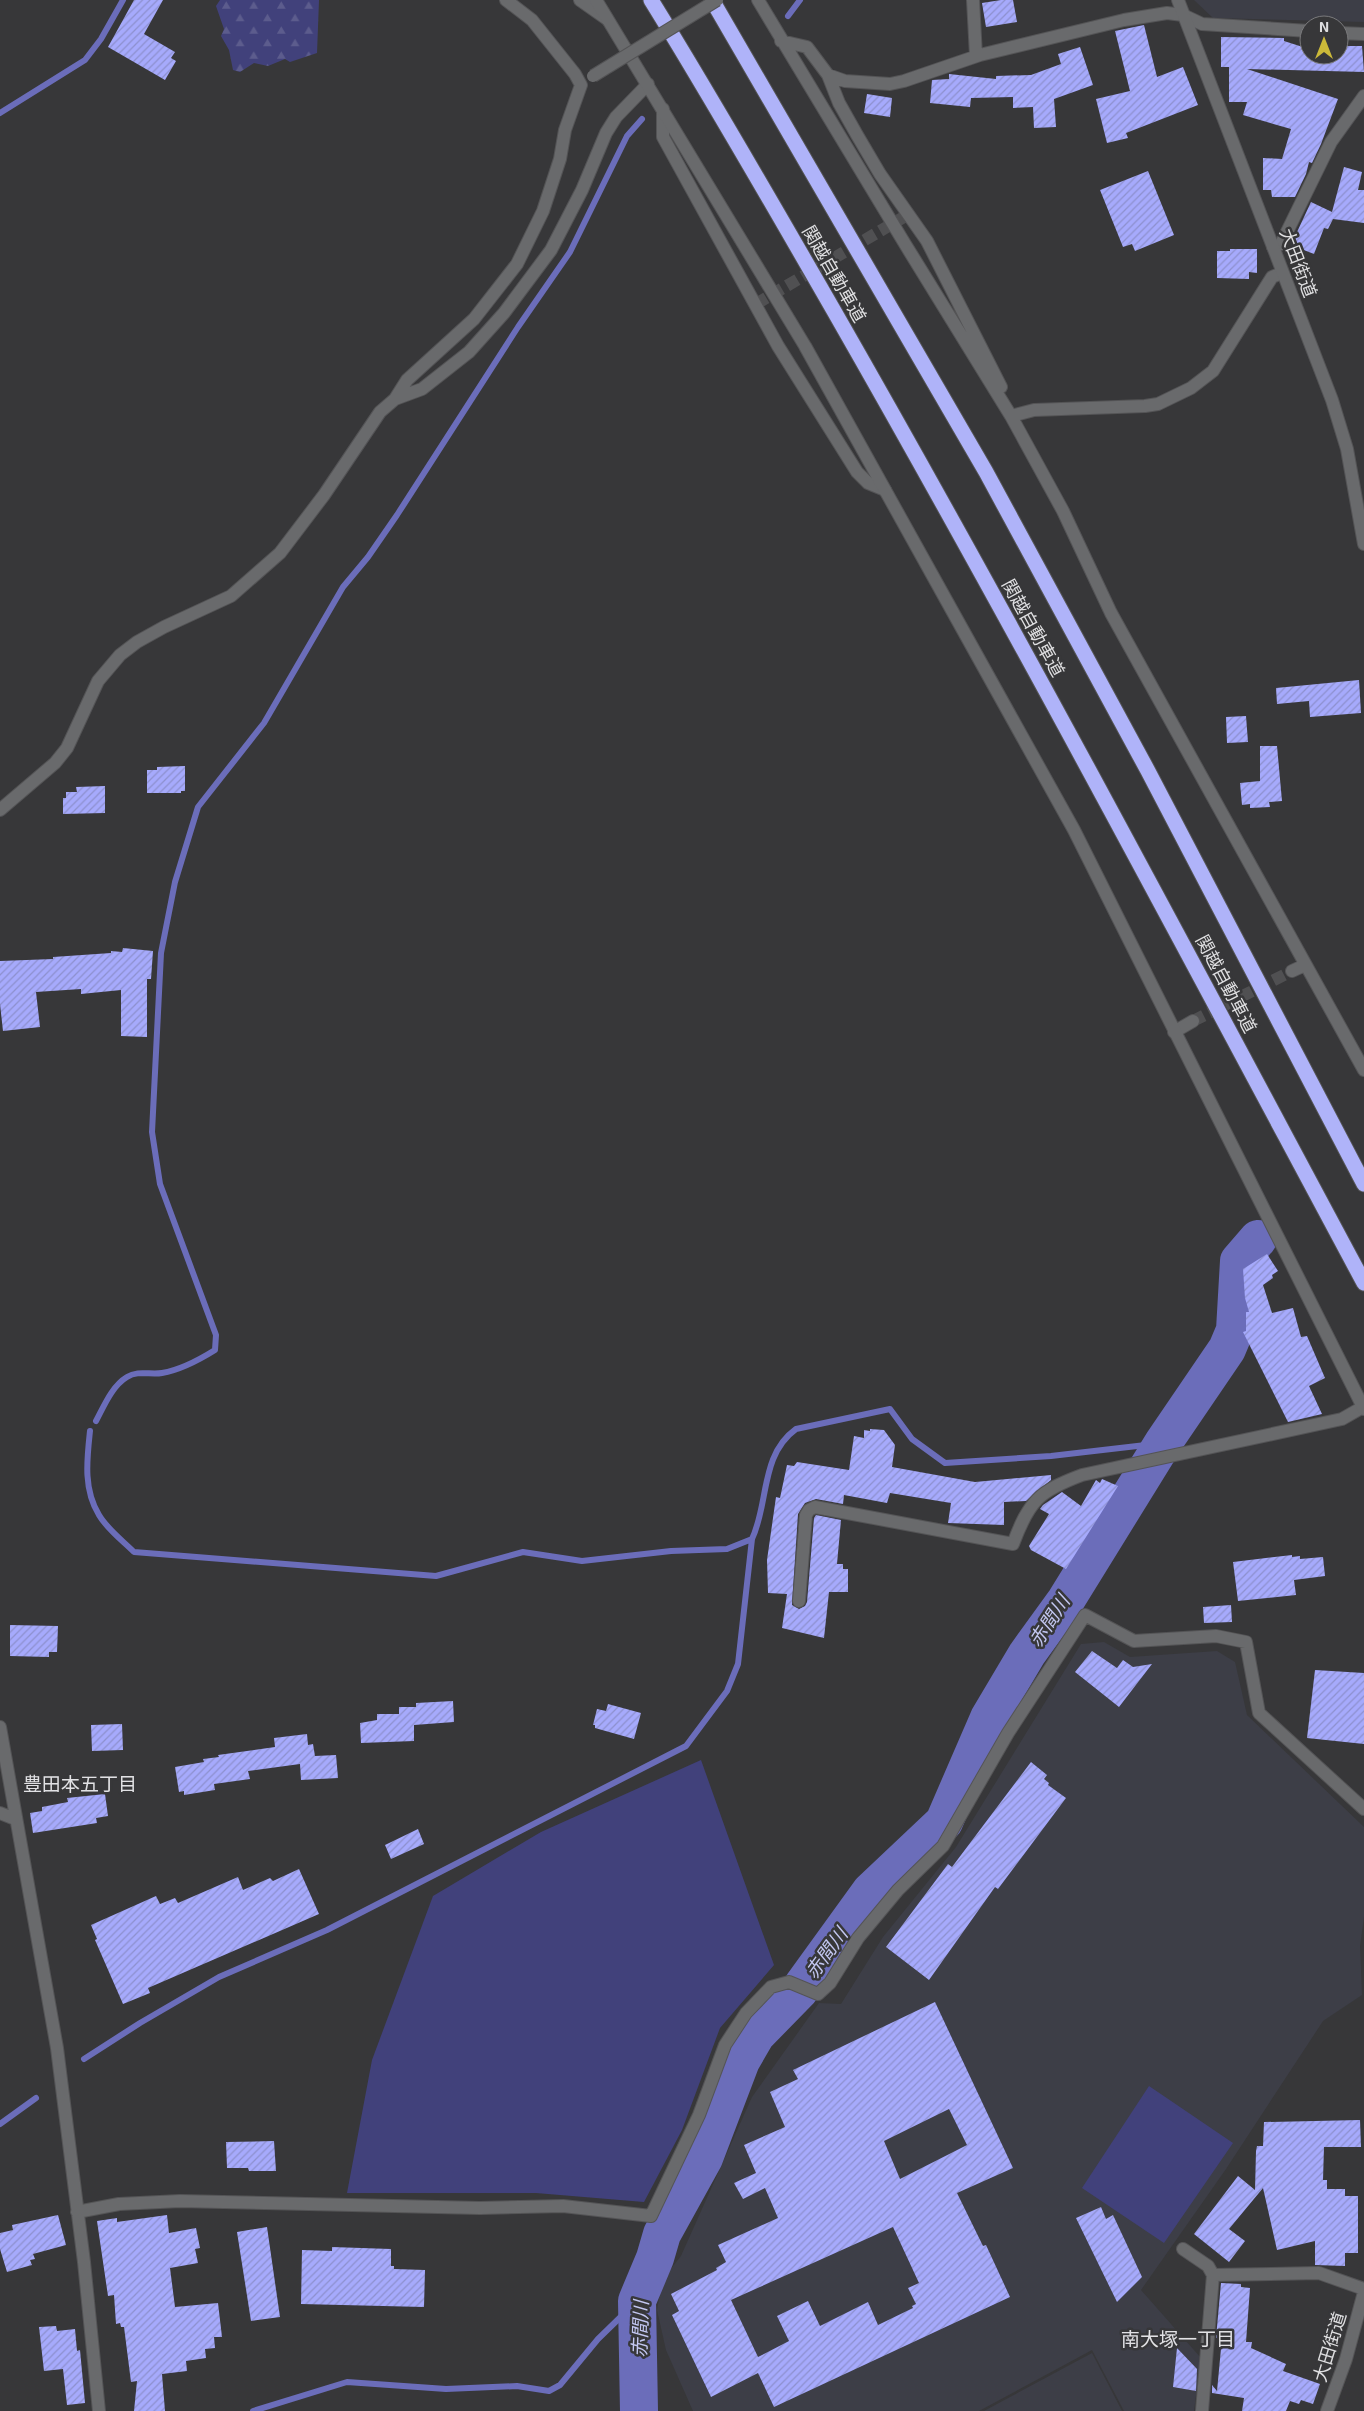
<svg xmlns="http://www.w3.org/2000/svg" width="1364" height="2411" font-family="'Exo 2','Noto Sans JP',sans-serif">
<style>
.built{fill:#3d3e47}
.forest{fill:url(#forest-firs)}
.park{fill:#41417b}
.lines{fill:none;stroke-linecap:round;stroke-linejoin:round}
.stream{stroke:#6b6dba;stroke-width:6}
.river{stroke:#6b6dba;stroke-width:38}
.building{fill:url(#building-hatch);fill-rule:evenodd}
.street-tunnel{stroke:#505052;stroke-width:12;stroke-dasharray:12 6;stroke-linecap:butt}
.street-casing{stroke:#545456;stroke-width:14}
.secondary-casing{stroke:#545456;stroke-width:14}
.highway-casing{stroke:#545456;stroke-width:17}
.street{stroke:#696a6c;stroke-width:12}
.secondary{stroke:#696a6c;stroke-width:12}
.highway{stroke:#afb3f9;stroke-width:15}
.street-bridge-casing{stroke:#545456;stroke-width:14;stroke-linecap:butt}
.street-bridge{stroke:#696a6c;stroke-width:12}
.labels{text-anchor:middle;stroke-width:5;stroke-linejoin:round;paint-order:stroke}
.street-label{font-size:18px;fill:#dfdfe1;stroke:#373739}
.water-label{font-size:19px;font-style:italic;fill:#c3c7f1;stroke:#373739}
.neighbourhood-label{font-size:19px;fill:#e1e1e4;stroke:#373739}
</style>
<defs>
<pattern id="forest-firs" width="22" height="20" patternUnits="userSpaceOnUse" patternTransform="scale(1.25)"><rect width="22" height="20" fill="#41417b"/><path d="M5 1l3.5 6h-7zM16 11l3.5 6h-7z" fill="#5c5c8d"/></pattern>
<pattern id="building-hatch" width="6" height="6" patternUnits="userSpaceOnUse" patternTransform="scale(1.25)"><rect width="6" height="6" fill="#a6aafc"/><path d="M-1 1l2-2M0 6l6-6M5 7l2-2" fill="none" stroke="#8d90ce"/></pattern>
</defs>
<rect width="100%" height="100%" fill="#373739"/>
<path class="built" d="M 1194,0 L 1364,0 L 1364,22 L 1213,18 Z
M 1104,1642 L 1130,1657 L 1217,1651 L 1235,1662 L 1247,1715 L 1364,1827 L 1364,1917 L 1360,1946 L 1362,1995 L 1323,2021 L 1226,2169 L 1141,2290 L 1201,2358 L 1194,2411 L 1124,2411 L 1092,2350 L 979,2411 L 693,2411 L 666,2350 L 657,2310 L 662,2280 L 681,2256 L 752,2097 L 819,2003 L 841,2004 L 883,1937 L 956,1847 L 1081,1644 Z
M 1092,2353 L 1122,2411 L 984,2411 Z"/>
<path class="forest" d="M 220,0 L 319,0 L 317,53 L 290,62 L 285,59 L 268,66 L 254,63 L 240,72 L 233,70 L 229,50 L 221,36 L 224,29 L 216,6 Z"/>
<path class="park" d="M 701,1760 L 774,1965 L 720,2028 L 682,2130 L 644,2202 L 536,2193 L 347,2193 L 372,2060 L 433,1896 L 541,1832 Z
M 1149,2086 L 1233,2143 L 1164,2243 L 1082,2188 Z"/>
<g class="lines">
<path class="stream" d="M 788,16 L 800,0
M 0,113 L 85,60 L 101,39 L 123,0
M 96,1421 C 104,1406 112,1386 127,1377 C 138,1370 150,1375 162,1373 C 180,1370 199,1360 215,1350 L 216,1335 L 160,1184 L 152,1132 L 161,953 L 175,882 L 198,807 L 264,723 L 343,587 L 368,557 L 397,515 L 518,327 L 570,252 L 627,136 L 642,119
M 90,1431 C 87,1459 83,1489 99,1515 C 107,1529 123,1541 134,1552 L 436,1576 L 523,1552 L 582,1561 L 671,1551 L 727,1549 L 752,1539
M 84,2059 L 140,2023 L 219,1977 L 327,1930 L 686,1746 L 727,1691 L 738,1664 L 752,1539 C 769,1503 760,1455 796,1429 L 890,1409 L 912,1439 L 945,1463 L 1051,1456 L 1163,1443
M 0,2124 L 36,2098
M 253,2411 L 347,2382 L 446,2389 L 517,2386 L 549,2391 L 560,2385 L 598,2339 L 637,2301"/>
<path class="river" d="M 803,1985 L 871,1891 L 944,1822 L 989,1718 L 1027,1654 L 1066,1600 L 1163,1443 L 1227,1349 L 1235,1330 L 1239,1261 L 1258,1239
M 639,2411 L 637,2301 L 655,2258 L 662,2234 L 704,2158 L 741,2061 L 756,2035 L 800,1990"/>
</g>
<path class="building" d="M 134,0 L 163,0 L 144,34 L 175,52 L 171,58 L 176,61 L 165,80 L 108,47 Z
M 1001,0 L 1013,0 L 1017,22 L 986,27 L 982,3 Z
M 1144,25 L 1157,77 L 1183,67 L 1198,105 L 1126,133 L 1128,138 L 1107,143 L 1096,99 L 1130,91 L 1115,31 Z
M 1221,37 L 1284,38 L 1284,41 L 1309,49 L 1309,55 L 1339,57 L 1339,46 L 1362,46 L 1364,72 L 1247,69 L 1338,99 L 1321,144 L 1312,163 L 1309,162 L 1306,174 L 1295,197 L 1272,197 L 1271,190 L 1263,190 L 1263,158 L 1282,159 L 1291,129 L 1243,115 L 1247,102 L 1229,102 L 1229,67 L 1221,67 Z
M 1080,47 L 1093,85 L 1054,99 L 1056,127 L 1034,128 L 1033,107 L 1013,108 L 1013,97 L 971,98 L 970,107 L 930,103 L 932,80 L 949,79 L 949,74 L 996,79 L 996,76 L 1031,75 L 1061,64 L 1058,54 Z
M 867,94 L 892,98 L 890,117 L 864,113 Z
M 1344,167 L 1362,172 L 1358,190 L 1364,190 L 1364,223 L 1333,219 L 1328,229 L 1324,228 L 1314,254 L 1291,245 L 1311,202 L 1332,212 Z
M 1148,171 L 1174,235 L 1135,251 L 1132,244 L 1123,247 L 1100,190 Z
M 1230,249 L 1257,249 L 1257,273 L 1249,272 L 1249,279 L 1217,278 L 1217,251 L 1230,251 Z
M 1359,680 L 1361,713 L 1310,717 L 1309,701 L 1277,704 L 1276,688 Z
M 1246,716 L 1248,742 L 1227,743 L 1226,717 Z
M 1260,746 L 1277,746 L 1282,801 L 1269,802 L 1270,807 L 1250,808 L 1250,804 L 1242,805 L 1240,783 L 1260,781 Z
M 185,766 L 185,791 L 181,791 L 181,793 L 147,793 L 147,770 L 157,770 L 157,767 Z
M 105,786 L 105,813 L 63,814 L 63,798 L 66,798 L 66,792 L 77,792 L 76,787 Z
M 123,948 L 153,951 L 151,979 L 147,979 L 147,1037 L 121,1036 L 121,990 L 81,994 L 81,989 L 36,992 L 40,1027 L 3,1031 L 0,1004 L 0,961 L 53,959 L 53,957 L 111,953 L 111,951 L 122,952 Z
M 1267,1254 L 1278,1271 L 1272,1275 L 1273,1278 L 1263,1285 L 1272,1313 L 1293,1308 L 1301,1337 L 1307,1336 L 1325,1378 L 1309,1386 L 1322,1414 L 1288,1422 L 1243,1332 L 1246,1331 L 1246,1312 L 1249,1312 L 1245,1298 L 1243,1269 Z
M 870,1429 L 884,1430 L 895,1445 L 892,1467 L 975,1482 L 1051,1475 L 1051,1480 L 1026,1501 L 1004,1502 L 1004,1525 L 948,1523 L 951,1503 L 890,1493 L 887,1503 L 844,1495 L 843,1504 L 816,1499 L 805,1503 L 798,1514 L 792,1605 L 799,1609 L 805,1606 L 807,1602 L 814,1518 L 816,1515 L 841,1520 L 837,1564 L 843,1564 L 843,1569 L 848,1569 L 848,1592 L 829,1592 L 824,1638 L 782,1628 L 787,1594 L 768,1593 L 767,1560 L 776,1497 L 780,1498 L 787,1465 L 794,1466 L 797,1462 L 849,1470 L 854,1436 L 864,1438 L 864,1430 L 870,1431 Z
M 1102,1479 L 1118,1486 L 1066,1569 L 1031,1550 L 1029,1546 L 1049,1514 L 1040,1509 L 1043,1505 L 1062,1492 L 1081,1506 L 1096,1480 L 1100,1483 Z
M 1292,1555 L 1292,1557 L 1300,1556 L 1300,1559 L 1323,1557 L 1325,1576 L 1294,1580 L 1296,1595 L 1238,1601 L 1233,1562 Z
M 1231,1605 L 1232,1622 L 1204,1623 L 1203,1607 Z
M 10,1625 L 58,1626 L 57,1652 L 49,1652 L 49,1657 L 10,1656 Z
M 1092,1651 L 1117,1668 L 1123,1660 L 1133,1667 L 1152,1664 L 1119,1707 L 1075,1672 Z
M 1315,1670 L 1364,1673 L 1364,1744 L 1307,1738 Z
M 453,1701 L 454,1722 L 414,1725 L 414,1741 L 361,1743 L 360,1723 L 377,1720 L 377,1714 L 399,1714 L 399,1707 L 416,1707 L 416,1703 Z
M 608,1704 L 641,1713 L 634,1739 L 595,1728 L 595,1725 L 593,1725 L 597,1709 L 606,1711 Z
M 122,1724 L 123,1750 L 92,1751 L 91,1725 Z
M 307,1734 L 308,1745 L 313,1744 L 315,1756 L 336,1755 L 338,1778 L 301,1780 L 300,1764 L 248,1771 L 250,1779 L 214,1784 L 215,1790 L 184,1795 L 184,1791 L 179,1792 L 175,1767 L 204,1762 L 203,1759 L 219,1757 L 218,1755 L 275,1747 L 274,1738 Z
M 1031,1762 L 1047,1775 L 1044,1779 L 1049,1783 L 1048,1785 L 1066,1798 L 998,1889 L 995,1887 L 929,1980 L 886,1947 L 948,1864 L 952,1867 Z
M 105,1794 L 108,1816 L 96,1818 L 97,1823 L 33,1833 L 30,1813 L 42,1811 L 42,1807 L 68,1802 L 67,1798 Z
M 418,1829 L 424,1844 L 391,1859 L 385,1845 Z
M 299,1869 L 319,1914 L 148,1988 L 150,1993 L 123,2004 L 95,1940 L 97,1939 L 91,1925 L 156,1896 L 160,1904 L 175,1898 L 178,1903 L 238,1877 L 243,1890 L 270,1878 L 273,1881 Z
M 935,2002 L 1013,2168 L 957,2193 L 983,2246 L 986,2245 L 1010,2297 L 774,2407 L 758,2373 L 711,2397 L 672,2315 L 679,2311 L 671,2294 L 717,2270 L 716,2268 L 726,2262 L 718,2245 L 778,2218 L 765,2188 L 743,2199 L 734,2183 L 756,2173 L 744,2145 L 785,2127 L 770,2092 L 798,2079 L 793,2070 ZM 949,2109 L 967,2145 L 900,2179 L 884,2141 ZM 893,2227 L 919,2283 L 908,2288 L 916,2304 L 912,2306 L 913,2308 L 878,2325 L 868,2302 L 820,2326 L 808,2301 L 777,2316 L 789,2341 L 758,2357 L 731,2300 Z
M 1360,2120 L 1361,2147 L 1324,2147 L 1323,2180 L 1327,2180 L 1327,2189 L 1345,2189 L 1345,2196 L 1358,2196 L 1358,2253 L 1345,2253 L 1345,2266 L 1315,2265 L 1315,2241 L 1277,2250 L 1263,2188 L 1229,2229 L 1245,2241 L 1229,2262 L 1194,2234 L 1238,2176 L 1255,2190 L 1256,2151 L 1257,2146 L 1263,2146 L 1264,2122 Z
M 274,2141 L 276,2171 L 249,2171 L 248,2168 L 227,2168 L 226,2142 Z
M 1101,2207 L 1106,2219 L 1113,2215 L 1142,2277 L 1117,2302 L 1076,2218 Z
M 58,2215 L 66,2245 L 33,2254 L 35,2259 L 30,2260 L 32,2265 L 7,2272 L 0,2249 L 0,2233 L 13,2230 L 12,2225 Z
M 167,2215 L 169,2233 L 196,2228 L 200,2248 L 195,2249 L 198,2263 L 170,2268 L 175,2307 L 218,2303 L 222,2337 L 214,2337 L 215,2348 L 205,2349 L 206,2358 L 186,2361 L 187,2371 L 162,2374 L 165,2411 L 134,2411 L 137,2381 L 131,2382 L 124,2327 L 121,2327 L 120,2323 L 116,2324 L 114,2295 L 108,2296 L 97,2221 L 117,2218 L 117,2222 Z
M 267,2227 L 280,2317 L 251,2321 L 237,2232 Z
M 332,2247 L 391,2249 L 391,2266 L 394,2266 L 394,2269 L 425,2270 L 424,2307 L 301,2304 L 302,2250 L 332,2251 Z
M 1221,2283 L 1241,2284 L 1241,2287 L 1250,2288 L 1246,2342 L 1252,2342 L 1251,2348 L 1286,2364 L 1283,2371 L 1320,2384 L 1313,2404 L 1301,2400 L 1299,2404 L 1290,2401 L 1286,2411 L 1242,2411 L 1244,2398 L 1212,2393 L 1212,2385 L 1217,2391 L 1222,2338 L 1216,2338 Z
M 56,2326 L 57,2331 L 75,2329 L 77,2351 L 80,2350 L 85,2403 L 67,2405 L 63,2369 L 44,2371 L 39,2327 Z
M 1177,2348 L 1197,2369 L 1196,2391 L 1173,2387 Z"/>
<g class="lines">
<path class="street-tunnel" d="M 756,304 L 909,214
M 1193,1021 L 1292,971"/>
<defs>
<path id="street" d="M 580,0 L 607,19
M 758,0 L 905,244 L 1011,416 L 1063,511 L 1111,613 L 1364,1070
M 973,0 L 976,56
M 1339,33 L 1364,34
M 781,41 L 807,47 L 828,75 L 845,81 L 890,84 L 904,81 L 980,55 L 1124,20 L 1167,13 L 1183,15 L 1202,24 L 1309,31
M 828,75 L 839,103 L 857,135 L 880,174 L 927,241 L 1001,387
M 663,109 L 663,137 L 778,346 L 857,472 L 868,483 L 885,490
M 1273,247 L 1281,244 L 1331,142 L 1364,96
M 395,399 L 422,389 L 469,352 L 504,313 L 551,250 L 582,190 L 606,133 L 616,117 L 648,84
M 1011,416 L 1034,410 L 1145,406 L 1158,404 L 1191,388 L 1213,371 L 1272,277 L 1282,273
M 0,810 L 55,763 L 67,748 L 98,681 L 120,655 L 137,642 L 164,627 L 231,596 L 280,553 L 324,495 L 380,412 L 395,399 L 407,380 L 474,319 L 517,264 L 543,211 L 560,159 L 565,130 L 581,85 L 575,74 L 532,20 L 506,0
M 1292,971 L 1305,965
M 1174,1032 L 1193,1021
M 799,1601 L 806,1515 L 809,1510 L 815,1507 L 1013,1544 C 1029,1501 1039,1491 1082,1475 L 1342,1419 L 1363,1407
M 0,1727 L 57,2048 L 84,2262 L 99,2411
M 0,1813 L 15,1819
M 77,2212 L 119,2204 L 180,2201 L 480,2208 L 563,2206 L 651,2216 L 699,2115 L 725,2045 L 746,2013 L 771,1987 L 789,1982 L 818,1994 L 830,1983 L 858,1938 L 898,1890 L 943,1846 L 1008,1733 L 1085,1615 L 1134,1641 L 1216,1636 L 1246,1642 L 1259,1713 L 1364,1809
M 1183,2249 L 1208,2266 L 1213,2275 L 1319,2273 L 1364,2289
M 1202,2411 L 1213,2275
M 1327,2411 L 1346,2359 L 1364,2292"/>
<path id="secondary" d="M 596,0 L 805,346 L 1074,830 L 1364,1409
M 1178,0 L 1332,400 L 1347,449 L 1364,544"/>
<path id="highway" d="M 651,0 C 716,105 777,212 838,318 C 1020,636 1191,960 1364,1283
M 712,0 L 986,472 L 1148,771 L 1364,1184"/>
</defs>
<use href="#street" class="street-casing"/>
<use href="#secondary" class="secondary-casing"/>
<use href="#highway" class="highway-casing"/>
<use href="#street" class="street"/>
<use href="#secondary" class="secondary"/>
<use href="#highway" class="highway"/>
<defs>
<path id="street-bridge" d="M 593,76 L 717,0"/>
</defs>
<use href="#street-bridge" class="street-bridge-casing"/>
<use href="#street-bridge" class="street-bridge"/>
</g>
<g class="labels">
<g class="street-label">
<text transform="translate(1298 263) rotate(69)" y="6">大田街道</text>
<text transform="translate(834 274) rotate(60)" y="6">関越自動車道</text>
<text transform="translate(1033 628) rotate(61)" y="6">関越自動車道</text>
<text transform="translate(1226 984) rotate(62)" y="6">関越自動車道</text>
<text transform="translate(1330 2347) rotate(-73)" y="6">大田街道</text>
</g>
<g class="water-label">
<text transform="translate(1049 1621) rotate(-57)" y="7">赤間川</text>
<text transform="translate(826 1953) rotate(-54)" y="7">赤間川</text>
<text transform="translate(640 2329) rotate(-88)" y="7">赤間川</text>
</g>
<g class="neighbourhood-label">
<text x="80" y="1791">豊田本五丁目</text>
<text x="1178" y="2346">南大塚一丁目</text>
</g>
</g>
<g transform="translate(1324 40)"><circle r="24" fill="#373739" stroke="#7a7a7c"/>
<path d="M0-4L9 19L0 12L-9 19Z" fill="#cbb939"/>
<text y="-8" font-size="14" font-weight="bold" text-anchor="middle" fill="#dfdfe1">N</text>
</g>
</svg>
